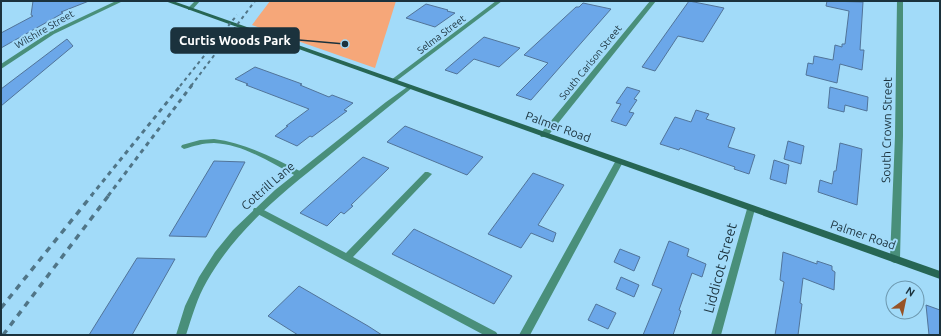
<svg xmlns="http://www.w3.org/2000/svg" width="941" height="336" font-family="Ubuntu,sans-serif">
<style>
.green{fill:#f6a779}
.building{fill:#6ba7e9;stroke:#517499}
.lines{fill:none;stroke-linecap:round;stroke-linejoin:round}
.lane{fill:#498f7a;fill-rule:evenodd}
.street{fill:#498f7a;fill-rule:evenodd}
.secondary{fill:#276654;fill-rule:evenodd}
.rail-far2{stroke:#507587;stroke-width:2;stroke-dasharray:3.5 3.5;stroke-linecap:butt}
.rail-far1{stroke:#507587;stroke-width:3;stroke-dasharray:4.5 4.5;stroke-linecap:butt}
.rail{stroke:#507587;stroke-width:3.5;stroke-dasharray:6 6;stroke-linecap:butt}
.labels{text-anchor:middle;stroke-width:4;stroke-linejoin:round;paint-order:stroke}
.far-street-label{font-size:10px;fill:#1b323d;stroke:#a2dbf9}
.street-label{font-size:12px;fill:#1b323d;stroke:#a2dbf9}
.near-street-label{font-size:14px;fill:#1b323d;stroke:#a2dbf9}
.leader{fill:none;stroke:#1b323d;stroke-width:1.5}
.callout-dot{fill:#1b323d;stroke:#a2dbf9;stroke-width:1.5}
.callout{fill:#1b323d;stroke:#1b323d;stroke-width:1.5}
.callout-label{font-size:13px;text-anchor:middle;font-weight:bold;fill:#fff}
</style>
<rect width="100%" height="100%" fill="#a2dbf9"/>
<path class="green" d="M 270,1 L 396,1 L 375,68 L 252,25 Z"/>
<path class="building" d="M 33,1 L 89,1 L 61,12 L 63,13 L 1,48 L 1,33 L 33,16 L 31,15 Z
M 689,1 L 724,8 L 703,42 L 678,36 L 655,71 L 642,67 Z
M 827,1 L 863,2 L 860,50 L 864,50 L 862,70 L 840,64 L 837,83 L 806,75 L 808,63 L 813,64 L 814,56 L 833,60 L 835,45 L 842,47 L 842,44 L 845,44 L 849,11 L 826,6 Z
M 583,3 L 611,9 L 531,100 L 516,95 L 548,63 L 524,55 L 576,7 L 579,7 Z
M 426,4 L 448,10 L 447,11 L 455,13 L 435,27 L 406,18 Z
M 484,37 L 520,48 L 499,67 L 474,59 L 457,74 L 445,70 Z
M 67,39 L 73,46 L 1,106 L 1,89 Z
M 255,67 L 302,84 L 300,85 L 329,97 L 332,95 L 353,103 L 344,110 L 347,111 L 324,128 L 312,137 L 310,136 L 297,146 L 275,136 L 288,126 L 286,126 L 309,109 L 246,85 L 248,84 L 235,79 Z
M 627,87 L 640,91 L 634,99 L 637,100 L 629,112 L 634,113 L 626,126 L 611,121 L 621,104 L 616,103 Z
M 830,87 L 868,97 L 867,111 L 845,105 L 844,112 L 828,108 Z
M 696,110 L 709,114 L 706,119 L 735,128 L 728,147 L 755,155 L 749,174 L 734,169 L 735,167 L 680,148 L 679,150 L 660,144 L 675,117 L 691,122 Z
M 405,126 L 483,157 L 467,175 L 387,142 Z
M 788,141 L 804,146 L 801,164 L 784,159 Z
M 840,143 L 862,149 L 857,205 L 818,192 L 820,180 L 832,184 L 834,171 L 836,171 Z
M 363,157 L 389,168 L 351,205 L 353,206 L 344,214 L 341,212 L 327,226 L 300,213 Z
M 774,160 L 789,165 L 786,184 L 770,179 Z
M 214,161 L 245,162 L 206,237 L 169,236 Z
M 533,173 L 564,185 L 538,225 L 556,233 L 553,242 L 531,233 L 521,248 L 488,234 Z
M 414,229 L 512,276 L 494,304 L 392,254 Z
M 669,241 L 689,249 L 687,256 L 706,264 L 702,277 L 692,273 L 679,310 L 681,311 L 673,335 L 643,335 L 662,289 L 652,285 Z
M 620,249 L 640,257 L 634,271 L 614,262 Z
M 783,252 L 817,264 L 817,261 L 832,266 L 832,270 L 835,272 L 834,290 L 803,278 L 800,303 L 802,304 L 798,335 L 775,335 L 784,282 L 780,280 Z
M 137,258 L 175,259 L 132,335 L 89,335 Z
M 621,277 L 639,285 L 634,297 L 616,289 Z
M 299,286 L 368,326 L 382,335 L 298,335 L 268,316 Z
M 596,304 L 616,313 L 608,329 L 588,320 Z
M 926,305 L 940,310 L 940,335 L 929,335 Z"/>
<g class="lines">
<path class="lane" d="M 195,1 L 200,1 L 192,10 L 188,10 L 188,8 Z
M 214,139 C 246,143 273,158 302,172 L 303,174 L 299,176 L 296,176 C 271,163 243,144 214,143 C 203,143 194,146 184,149 L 181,147 L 182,145 L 200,140 Z
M 425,172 L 428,172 L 432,174 L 353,257 L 496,332 L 498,335 L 484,335 L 254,212 L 253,210 L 254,208 L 260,208 L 346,253 Z"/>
<path class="street" d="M 116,1 L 123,1 L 54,34 L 1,69 L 1,64 L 50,32 Z
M 496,1 L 502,1 L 395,82 L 391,82 L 391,80 Z
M 650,1 L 656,1 L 547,137 L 541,137 L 540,135 L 541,133 Z
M 897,1 L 903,1 L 903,136 L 900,259 L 898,262 L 895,263 L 892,262 L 890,259 L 895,136 Z
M 410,85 L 412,86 L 412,88 C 383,111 355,134 327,157 C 282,193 236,230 207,281 C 197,298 192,317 186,335 L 176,335 L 185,306 L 199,277 L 215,252 L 233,230 L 275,190 L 386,102 Z
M 619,159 L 623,162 L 530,335 L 519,335 L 615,162 Z
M 751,206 L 754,207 L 755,209 L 721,335 L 711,335 L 747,209 L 748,207 Z"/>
<path class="secondary" d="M 165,1 L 173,1 L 940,271 L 940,279 Z"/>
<path class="rail-far2" d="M 180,86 L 237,15
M 191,86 L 255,1"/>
<path class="rail-far1" d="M 91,196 L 181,85
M 108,196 L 192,85"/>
<path class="rail" d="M 1,308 L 92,195
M 3,335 L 109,195"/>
</g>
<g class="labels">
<g class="far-street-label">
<text transform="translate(44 29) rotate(-30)" y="4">Wilshire Street</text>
<text transform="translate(441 34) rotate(-37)" y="4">Selma Street</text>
<text transform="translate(590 62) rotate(-51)" y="4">South Carlson Street</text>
</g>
<g class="street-label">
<text transform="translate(558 127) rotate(20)" y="4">Palmer Road</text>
<text transform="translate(887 130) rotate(-89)" y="4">South Crown Street</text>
<text transform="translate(268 186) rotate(-41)" y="4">Cottrill Lane</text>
<text transform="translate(863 235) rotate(19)" y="4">Palmer Road</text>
</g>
<g class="near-street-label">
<text transform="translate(720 268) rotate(-75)" y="5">Liddicot Street</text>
</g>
</g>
<path class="leader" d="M345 44L299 40"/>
<circle class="callout-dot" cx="345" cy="44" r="4"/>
<rect class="callout" x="171" y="28" width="128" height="25" rx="4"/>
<g class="callout-label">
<text x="235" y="45">Curtis Woods Park</text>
</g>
<rect width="941" height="336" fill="none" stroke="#1b323d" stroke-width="4"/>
<g transform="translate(905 300) rotate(33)"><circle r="19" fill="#a2dbf9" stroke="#6c97ae"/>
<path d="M0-3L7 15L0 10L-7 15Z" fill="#975326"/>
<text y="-6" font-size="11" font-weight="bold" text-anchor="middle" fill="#1b323d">N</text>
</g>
</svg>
